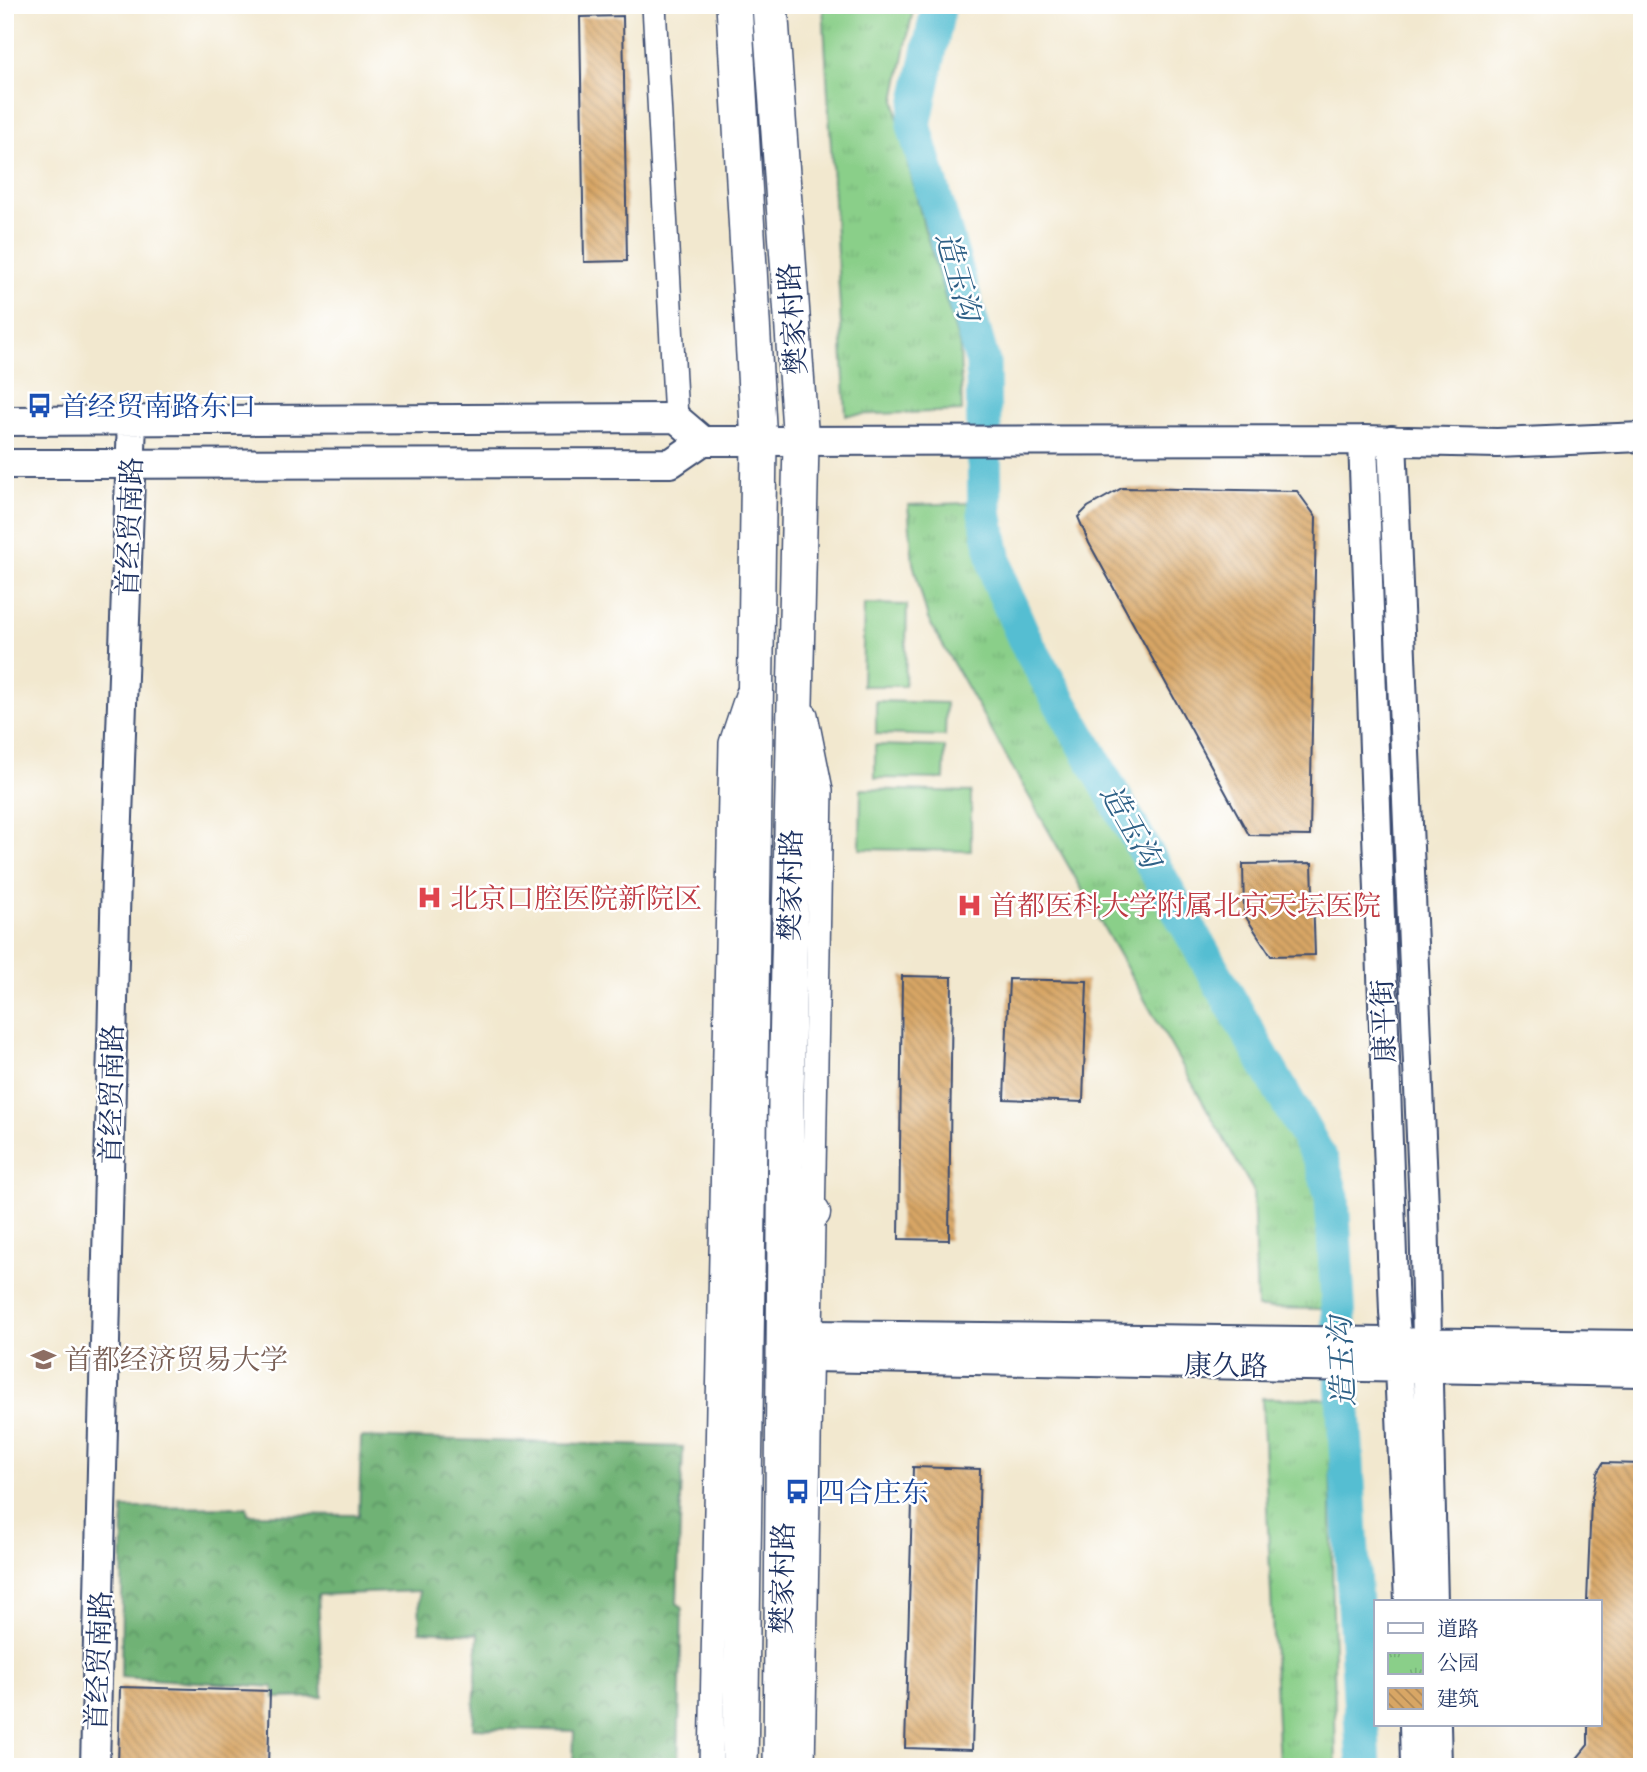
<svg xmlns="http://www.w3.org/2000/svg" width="1647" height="1772" font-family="Vollkorn,'Noto Serif SC',serif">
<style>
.grass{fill:#8acf89;stroke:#527f74;stroke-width:2}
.forest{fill:url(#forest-crowns);stroke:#45706a;stroke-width:2}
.park{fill:url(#park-tufts);stroke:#527f74;stroke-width:2}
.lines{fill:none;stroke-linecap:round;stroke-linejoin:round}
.river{stroke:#55bed2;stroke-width:35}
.building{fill:url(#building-back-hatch)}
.minor-casing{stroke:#3b4b6f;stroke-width:26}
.tertiary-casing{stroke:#3b4b6f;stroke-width:32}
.secondary-casing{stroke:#3b4b6f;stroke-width:35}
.primary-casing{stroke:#3b4b6f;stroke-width:38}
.minor{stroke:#fff;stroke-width:23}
.tertiary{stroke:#fff;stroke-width:28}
.secondary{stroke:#fff;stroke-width:32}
.primary{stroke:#fff;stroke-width:35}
.labels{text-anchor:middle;stroke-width:5;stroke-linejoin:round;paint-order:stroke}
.street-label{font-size:28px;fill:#1b2f5e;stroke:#fff}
.transit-label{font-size:28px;fill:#164399;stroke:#fff;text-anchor:start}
.health-label{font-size:28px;fill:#be3a42;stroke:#fff;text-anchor:start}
.education-label{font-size:28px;fill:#785e54;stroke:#fff;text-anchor:start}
.water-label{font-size:30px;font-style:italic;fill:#2f6187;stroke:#fff}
</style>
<defs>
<pattern id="forest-crowns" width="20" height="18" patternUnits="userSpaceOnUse" patternTransform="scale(1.75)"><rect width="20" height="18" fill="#6fb275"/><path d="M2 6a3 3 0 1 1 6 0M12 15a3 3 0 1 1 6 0" fill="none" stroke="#5a9163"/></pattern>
<pattern id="park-tufts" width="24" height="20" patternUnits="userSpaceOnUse" patternTransform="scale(1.75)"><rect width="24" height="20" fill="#8acf89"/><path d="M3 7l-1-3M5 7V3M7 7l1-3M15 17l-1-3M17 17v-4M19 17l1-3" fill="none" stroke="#76b279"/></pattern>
<pattern id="building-back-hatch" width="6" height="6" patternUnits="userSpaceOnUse" patternTransform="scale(1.75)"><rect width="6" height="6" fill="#d8a665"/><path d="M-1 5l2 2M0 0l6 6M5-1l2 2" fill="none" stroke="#ae8856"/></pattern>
</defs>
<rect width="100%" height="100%" fill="#fff"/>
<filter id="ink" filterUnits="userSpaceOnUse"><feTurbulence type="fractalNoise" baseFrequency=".0143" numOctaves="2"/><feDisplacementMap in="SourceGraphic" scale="14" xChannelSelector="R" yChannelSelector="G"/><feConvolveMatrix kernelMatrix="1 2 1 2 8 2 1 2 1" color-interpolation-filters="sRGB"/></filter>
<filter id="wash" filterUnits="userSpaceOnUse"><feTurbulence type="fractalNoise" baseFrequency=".00686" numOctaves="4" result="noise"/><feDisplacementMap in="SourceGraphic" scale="28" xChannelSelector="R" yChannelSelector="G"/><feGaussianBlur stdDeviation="1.57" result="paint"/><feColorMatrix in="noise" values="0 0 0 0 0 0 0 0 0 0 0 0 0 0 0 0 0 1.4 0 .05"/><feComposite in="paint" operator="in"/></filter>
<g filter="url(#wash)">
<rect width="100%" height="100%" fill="#f2e8cf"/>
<path class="grass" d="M 864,604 L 907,605 L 905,686 L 862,686 Z
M 876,701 L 946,703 L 945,736 L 876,734 Z
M 875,745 L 945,747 L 944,779 L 875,778 Z
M 861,789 L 971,792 L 971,851 L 860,849 Z"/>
<path class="forest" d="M 361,1437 L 683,1447 L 677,1603 L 682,1607 L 678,1767 L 573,1767 L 574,1731 L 473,1728 L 478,1634 L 420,1631 L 419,1591 L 318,1595 L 323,1697 L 274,1698 L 274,1687 L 121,1677 L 123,1508 L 247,1507 L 248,1514 L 359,1515 Z"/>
<path class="park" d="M 823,5 L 914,5 L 895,100 L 900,133 L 925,230 L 960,347 L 962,411 L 846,415 Z
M 970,503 L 988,587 L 1003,628 L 1312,1167 L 1319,1195 L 1326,1309 L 1257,1308 L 1253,1190 L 928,619 L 913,563 L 908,505 Z
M 1262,1398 L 1329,1399 L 1336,1767 L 1279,1767 Z"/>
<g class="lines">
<path class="river" d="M 939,5 L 914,125 L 983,363 L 985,513 L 999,580 L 1026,642 L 1322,1162 L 1332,1197 L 1364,1767"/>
</g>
<g id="blocks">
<path class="building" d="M 623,16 L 627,261 L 584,262 L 580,17 Z
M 1122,488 L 1297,491 L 1316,517 L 1310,836 L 1249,835 L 1089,543 L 1078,517 L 1088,507 Z
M 1312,863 L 1315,955 L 1271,956 L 1244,914 L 1243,864 Z
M 902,976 L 952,977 L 949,1240 L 899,1239 Z
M 1009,979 L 1087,981 L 1083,1102 L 1004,1099 Z
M 1603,1463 L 1642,1464 L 1642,1767 L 1570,1767 L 1588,1745 L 1588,1725 L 1600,1725 L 1600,1602 L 1587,1602 L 1591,1502 L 1597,1473 Z
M 913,1467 L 980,1469 L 972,1750 L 905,1748 Z
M 120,1687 L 270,1691 L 268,1767 L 118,1767 Z"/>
</g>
</g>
<g filter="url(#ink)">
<use href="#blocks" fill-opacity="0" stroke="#3b4b6f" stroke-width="2"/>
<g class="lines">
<defs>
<path id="minor" d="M 654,5 L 676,418
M 711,1767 L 731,743 L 747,695
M 803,1767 L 821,790 L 806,715"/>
<path id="tertiary" d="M 5,421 L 676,418 L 703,441
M 1363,440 L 1394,1312 L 1399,1367 L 1409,1602
M 1392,440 L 1424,1208 L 1433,1602
M 5,464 L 671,463 L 703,441 L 1363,440 L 1497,443 L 1642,437
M 811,1335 L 1642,1345
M 811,1357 L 1642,1372
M 1414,1725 L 1415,1767
M 1436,1725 L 1437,1767
M 95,1767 L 116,874 L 132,421"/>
<path id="secondary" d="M 786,1172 L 814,1213"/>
<path id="primary" d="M 734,5 L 759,443 L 740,1767
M 770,5 L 801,443 L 786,1095 L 781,1767"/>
</defs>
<use href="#minor" class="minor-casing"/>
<use href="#tertiary" class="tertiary-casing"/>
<use href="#secondary" class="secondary-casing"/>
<use href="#primary" class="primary-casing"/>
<use href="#minor" class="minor"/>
<use href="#tertiary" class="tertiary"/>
<use href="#secondary" class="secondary"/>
<use href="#primary" class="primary"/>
</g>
</g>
<defs>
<symbol id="bus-bare" viewBox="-9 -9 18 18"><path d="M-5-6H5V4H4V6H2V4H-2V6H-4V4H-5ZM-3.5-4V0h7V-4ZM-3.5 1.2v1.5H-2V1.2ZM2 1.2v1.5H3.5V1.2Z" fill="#1a4fb4" stroke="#fff" stroke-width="2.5" paint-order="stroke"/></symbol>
<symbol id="hospital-bare" viewBox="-9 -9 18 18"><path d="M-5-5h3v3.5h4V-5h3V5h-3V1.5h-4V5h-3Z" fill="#e0444e" stroke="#fff" stroke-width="2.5" paint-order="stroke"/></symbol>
<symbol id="university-bare" viewBox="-9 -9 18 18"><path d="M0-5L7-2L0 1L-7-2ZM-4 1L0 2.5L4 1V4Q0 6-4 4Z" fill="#8d6e63" stroke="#fff" stroke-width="2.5" paint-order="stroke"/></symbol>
</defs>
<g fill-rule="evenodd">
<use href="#bus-bare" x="22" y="388" width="35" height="35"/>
<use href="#hospital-bare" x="412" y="880" width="35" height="35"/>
<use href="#hospital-bare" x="952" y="888" width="35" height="35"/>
<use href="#university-bare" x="26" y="1342" width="35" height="35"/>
<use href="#bus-bare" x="780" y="1474" width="35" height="35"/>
</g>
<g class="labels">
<g class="street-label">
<text transform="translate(792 319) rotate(-94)" y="10">樊家村路</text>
<text transform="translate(129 527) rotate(-88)" y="10">首经贸南路</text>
<text transform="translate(790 885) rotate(-89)" y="10">樊家村路</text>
<text transform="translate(1383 1021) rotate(-92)" y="10">康平街</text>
<text transform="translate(111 1094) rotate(-89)" y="10">首经贸南路</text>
<text transform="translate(1226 1365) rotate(1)" y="10">康久路</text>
<text transform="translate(782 1578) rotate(-89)" y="10">樊家村路</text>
<text transform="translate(98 1661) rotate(-88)" y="10">首经贸南路</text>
</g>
<g class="transit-label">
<text x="60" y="416">首经贸南路东口</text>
<text x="817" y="1502">四合庄东</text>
</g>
<g class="health-label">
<text x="450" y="908">北京口腔医院新院区</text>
<text x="989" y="915">首都医科大学附属北京天坛医院</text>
</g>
<g class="education-label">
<text x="64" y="1369">首都经济贸易大学</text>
</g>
<g class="water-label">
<text transform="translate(958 276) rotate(74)" y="10">造玉沟</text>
<text transform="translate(1131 826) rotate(60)" y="10">造玉沟</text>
<text transform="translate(1342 1362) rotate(-93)" y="10">造玉沟</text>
</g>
</g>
<rect width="1647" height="1772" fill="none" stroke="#fff" stroke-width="28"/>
<rect x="1374" y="1600" width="228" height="126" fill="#ffffff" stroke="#a4acbf" stroke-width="2"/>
<rect x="1388" y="1623" width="35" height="10" fill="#ffffff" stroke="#a4acbf" stroke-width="2"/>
<text x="1437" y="1636" font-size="21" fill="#1b2f5e">道路</text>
<rect x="1388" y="1653" width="35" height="21" fill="url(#park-tufts)" stroke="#a4acbf" stroke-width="2"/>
<text x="1437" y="1670" font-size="21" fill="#1b2f5e">公园</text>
<rect x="1388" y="1688" width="35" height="21" fill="url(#building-back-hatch)" stroke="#a4acbf" stroke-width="2"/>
<text x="1437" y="1706" font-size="21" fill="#1b2f5e">建筑</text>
</svg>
